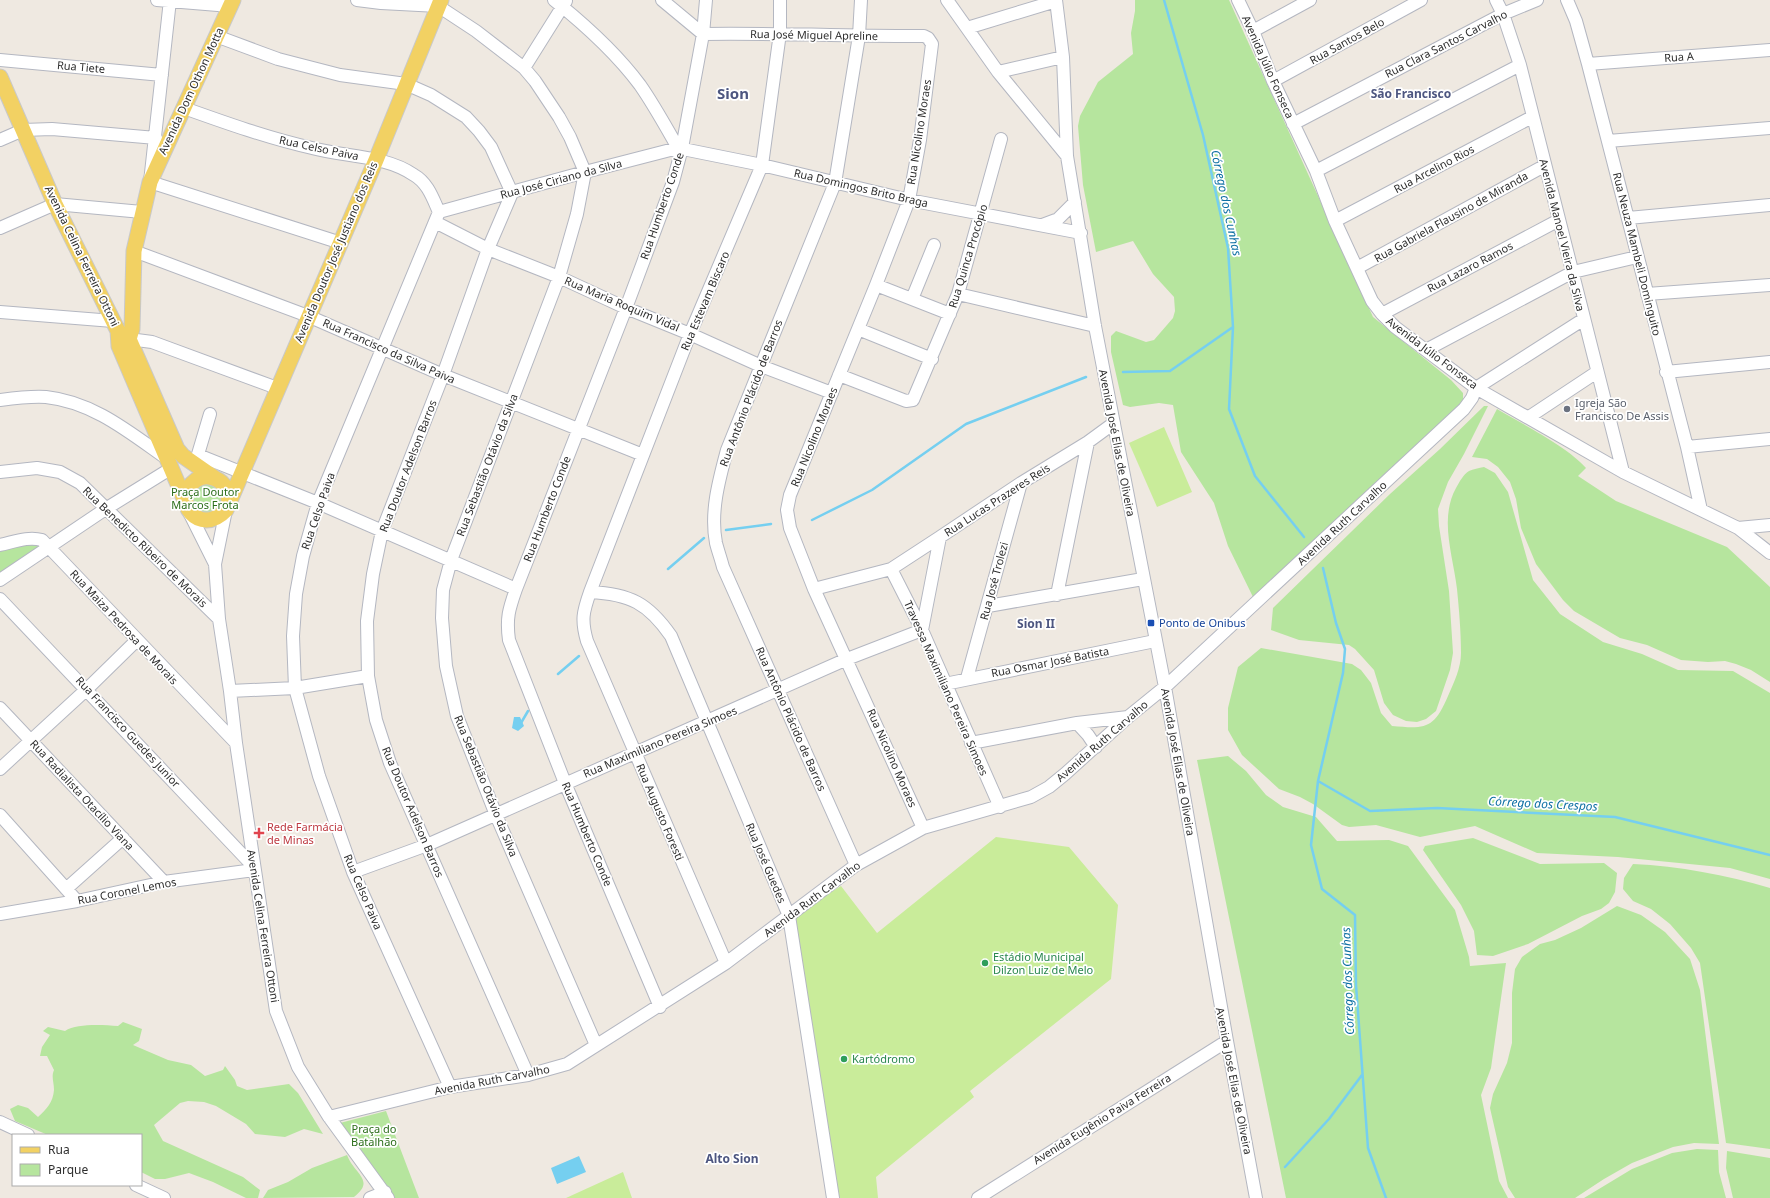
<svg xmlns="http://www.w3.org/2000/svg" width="1770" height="1198" font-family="'Noto Sans',sans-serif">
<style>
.green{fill:#b6e59e}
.pitch{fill:#c9ec9a}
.water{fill:#75cff0}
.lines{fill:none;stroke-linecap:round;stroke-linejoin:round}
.stream{stroke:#75cff0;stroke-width:2.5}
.minor-casing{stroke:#b4b7c1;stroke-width:14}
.major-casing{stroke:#c9c9c9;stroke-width:17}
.minor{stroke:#fff;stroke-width:12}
.major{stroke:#f2d163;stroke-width:15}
.worship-dot{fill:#6b7280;stroke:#fff;stroke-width:1.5}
.transit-dot{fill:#1a4fb4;stroke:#fff;stroke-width:1.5}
.health-dot{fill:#e0444e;stroke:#fff;stroke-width:1.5}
.leisure-dot{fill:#2e9e5b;stroke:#fff;stroke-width:1.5}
.labels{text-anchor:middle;stroke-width:3.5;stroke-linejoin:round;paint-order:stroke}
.street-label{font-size:11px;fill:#2e2e2e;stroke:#fff}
.worship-label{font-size:11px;fill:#5b616d;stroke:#fff;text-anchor:start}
.park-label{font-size:11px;fill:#2c6e1b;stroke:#fff}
.transit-label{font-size:11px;fill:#164399;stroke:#fff;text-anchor:start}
.health-label{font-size:11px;fill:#be3a42;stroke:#fff;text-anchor:start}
.leisure-label{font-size:11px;fill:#27864d;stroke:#fff;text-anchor:start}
.neighbourhood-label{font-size:12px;font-weight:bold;fill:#4d5680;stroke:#fff}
.water-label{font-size:12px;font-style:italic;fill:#0d6fa3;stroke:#fff}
.district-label{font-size:15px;font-weight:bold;fill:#4d5680;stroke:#fff}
</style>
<rect width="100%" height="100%" fill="#efe9e1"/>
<path class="green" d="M 1135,0 L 1229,0 L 1373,317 L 1451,380 L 1463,393 L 1463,400 L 1459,406 L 1253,597 L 1228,546 L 1214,503 L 1181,452 L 1173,405 L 1159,403 L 1130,407 L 1123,405 L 1111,352 L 1111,336 L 1116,331 L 1146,342 L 1154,340 L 1173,318 L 1175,311 L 1174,297 L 1153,274 L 1133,241 L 1096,252 L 1083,185 L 1078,126 L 1080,116 L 1098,82 L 1133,54 L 1131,33 L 1135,11 Z
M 1484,406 L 1488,406 L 1464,454 L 1448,482 L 1438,509 L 1439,526 L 1449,591 L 1453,653 L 1450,670 L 1436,711 L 1426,719 L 1417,722 L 1406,721 L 1393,715 L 1384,703 L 1374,670 L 1355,649 L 1349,645 L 1299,640 L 1271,630 L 1273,608 L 1390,494 L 1440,449 Z
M 1497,409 C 1522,424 1568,447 1586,468 L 1578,476 L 1616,501 L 1727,547 L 1770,587 L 1770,682 L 1751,670 L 1736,664 L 1725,661 L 1708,662 L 1681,660 L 1647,645 L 1620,638 L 1574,611 L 1563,600 L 1536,564 L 1521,528 L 1516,499 L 1510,482 L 1498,467 L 1487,459 L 1472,457 Z
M 1484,467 L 1495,473 L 1508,492 L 1533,580 L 1560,614 L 1603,642 L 1642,654 L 1678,670 L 1733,671 L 1770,693 L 1770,879 L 1730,868 L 1618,857 L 1537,853 L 1475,826 L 1420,837 L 1376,825 L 1349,827 L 1342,825 L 1313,804 L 1300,797 L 1279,789 L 1242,755 L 1228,730 L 1228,708 L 1238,667 L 1261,648 L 1352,664 L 1361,670 L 1371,683 L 1381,713 L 1392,726 C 1426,729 1434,729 1448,696 C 1454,682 1461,668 1461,653 C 1461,632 1459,609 1457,589 C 1453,555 1439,519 1456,488 C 1460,481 1463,475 1469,471 C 1473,469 1479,468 1484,467 Z
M 206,481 L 221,491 L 222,506 L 217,511 L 197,515 L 188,492 Z
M 28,543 L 46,548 L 0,578 L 0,548 Z
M 1228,756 L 1246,771 L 1266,795 L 1283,807 L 1316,817 L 1337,841 L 1389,840 L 1408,846 L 1455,910 L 1469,957 L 1470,966 L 1506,963 L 1491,1068 L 1481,1095 L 1499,1181 L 1508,1198 L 1286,1198 L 1197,760 Z
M 1473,838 L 1540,864 L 1604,863 L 1617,873 L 1615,892 L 1609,903 L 1601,909 L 1582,916 L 1528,944 L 1493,956 L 1477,955 L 1474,931 L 1461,905 L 1423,850 L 1425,846 Z
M 1633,864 C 1679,866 1726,875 1770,888 L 1770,1149 L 1726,1143 L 1700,963 L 1691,948 L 1670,924 L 1651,909 L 1633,901 L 1623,889 L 1624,878 Z
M 1617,906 L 1641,915 L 1665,932 L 1690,959 L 1700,990 L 1719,1144 L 1694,1143 L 1673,1147 L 1632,1163 L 1604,1179 L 1575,1198 L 1515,1198 L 1508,1187 L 1490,1108 L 1493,1094 L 1507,1063 L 1512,1043 L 1512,993 L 1515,969 L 1522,957 L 1540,944 L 1555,940 L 1581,928 Z
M 123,1022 L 142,1029 L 139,1041 L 133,1045 L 168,1060 L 191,1065 L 205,1076 L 223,1070 L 225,1066 L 235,1080 L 237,1086 L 247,1090 L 289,1084 L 298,1093 L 323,1134 L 304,1129 L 285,1137 L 255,1134 L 246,1124 L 216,1106 L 204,1102 L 188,1101 L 180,1103 L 154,1125 L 163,1141 L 243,1177 L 260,1190 L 258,1198 L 246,1198 L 213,1182 L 189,1173 L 165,1179 L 155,1179 L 141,1172 L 141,1135 L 48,1135 L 15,1121 L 10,1109 L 18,1105 L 28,1108 L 38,1117 C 47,1109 53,1102 54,1090 C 54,1082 51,1077 54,1070 L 47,1056 L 40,1056 L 42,1047 L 50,1035 L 43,1031 L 48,1027 L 65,1031 C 77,1023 103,1025 118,1026 Z
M 386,1111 L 419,1198 L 395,1198 L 340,1123 Z
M 1697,1149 L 1718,1150 L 1719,1172 L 1726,1198 L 1584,1198 L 1632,1169 L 1672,1153 Z
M 1727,1151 L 1770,1158 L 1770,1198 L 1733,1198 L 1726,1168 Z
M 347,1155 C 354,1174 376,1180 354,1197 L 263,1198 L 268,1190 L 288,1182 L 312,1168 Z"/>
<path class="pitch" d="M 1164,427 L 1192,492 L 1157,507 L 1129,443 Z
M 996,837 L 1069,847 L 1118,905 L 1111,979 L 970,1091 L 974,1097 L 876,1177 L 878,1198 L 837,1198 L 794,925 L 796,917 L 811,904 L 841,886 L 877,933 Z
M 623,1172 L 632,1198 L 566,1198 Z"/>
<path class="water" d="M 514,717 L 520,717 L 524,726 L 518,731 L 512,728 Z
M 579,1156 L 586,1172 L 557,1184 L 551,1168 Z"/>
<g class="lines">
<path class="stream" d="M 1164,0 L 1203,135 L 1228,248 L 1233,327 L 1229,409 L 1255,476 L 1304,537
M 1123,372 L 1170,371 L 1233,327
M 812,520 L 872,490 L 966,424 L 1086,377
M 726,530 L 771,524
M 1323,568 L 1336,623 L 1345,649 L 1343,673 L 1318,781 L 1311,845 L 1322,889 L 1355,915 L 1356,985 L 1368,1148 L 1386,1198
M 668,569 L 704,538
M 558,674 L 579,656
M 521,723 L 528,711
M 1318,781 L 1370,811 L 1437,808 L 1615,817 L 1770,855
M 1285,1167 L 1329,1119 L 1362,1075"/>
<defs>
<path id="minor" d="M 157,0 L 230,6
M 170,0 L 150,182 L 341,243
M 357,0 L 381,3 L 438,6 L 476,31 L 524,68 L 535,81 L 559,117 L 570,137 L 585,172 L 577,214 L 559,277 L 451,560 L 443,590 L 442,618 L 446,666 L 457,716 L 496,815 L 596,1045
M 554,0 C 584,24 617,54 640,85 C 654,105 666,127 678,148
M 662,0 L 703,34 C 777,33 851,36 924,36 L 928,38 L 932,44 L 920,140 L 909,200 L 876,285 L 790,495 L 787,510 L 790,528 L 814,589 L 923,828
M 947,0 L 998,72 L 1067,156
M 1056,0 L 1063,57 L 1067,156 L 1095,326 L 1165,687 L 1227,1041 L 1256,1198
M 1238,0 L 1253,31 L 1273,81 L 1316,171 L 1335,221 L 1372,301 L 1382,314 L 1395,327 L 1476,388 L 1623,472 L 1738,528 L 1770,525
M 1496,0 L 1503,14 L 1520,65 L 1623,472
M 1567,0 L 1576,21 L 1588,64 L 1687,447 L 1701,510
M 967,28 L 1056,1
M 1253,31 L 1310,0
M 216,36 L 278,59 L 340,75 L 406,84 L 431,95 L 466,117 L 479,131 L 491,147 L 512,193 L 488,249 L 443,375 L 382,531 L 373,574 L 367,621 L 368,676 L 376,720 L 390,763 L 528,1075
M 0,60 L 162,75
M 1588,64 L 1770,50
M 524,68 L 566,1
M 998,72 L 1063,57
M 1273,81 L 1421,0
M 184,108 C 226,123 268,138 312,148 C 345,157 385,155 414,175 C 428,183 433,199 439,212 L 318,503 L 303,556 L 296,594 L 293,636 L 295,688 L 319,776 L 353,872 L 450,1087
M 1293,124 L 1503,14 L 1537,0
M 0,140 L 23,130 L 52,129 L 156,138
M 1608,141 L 1770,128
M 1316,171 L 1520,65
M 439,212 L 585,172 L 678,148 L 762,165 L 909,200 L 1081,233
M 1628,218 L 1770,205
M 1335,221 L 1532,117
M 435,222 L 488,249 L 559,277 L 626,308 L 690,334 L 761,366 L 832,393
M 1042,225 L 1058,219 L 1075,202
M 0,228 L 55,204 L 142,212
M 134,251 L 308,316 L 443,375 L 643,455
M 1357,268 L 1544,166
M 876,285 L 950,314
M 958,294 L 1095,326
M 1647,294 L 1770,285
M 912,299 L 934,245
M 0,312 L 113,321
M 1382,314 L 1559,220
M 858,329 L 932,359
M 129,339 L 152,342 L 277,388
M 1426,350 L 1573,272 L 1637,257
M 1666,372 L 1770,362
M 839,375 L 906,401 L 913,400 L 958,294 L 1001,139
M 1476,388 L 1584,319
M 0,400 C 15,398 31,396 46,397 C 93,402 129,432 166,458
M 1529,417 L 1597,372
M 1687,447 L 1770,439
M 198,455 L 318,503 L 516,589
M 196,461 L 210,414
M 0,472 L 37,468 L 60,472 L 80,483 L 219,619
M 189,512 L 215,564 L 219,619 L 230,691 L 236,743 L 276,1011 L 298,1067 L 329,1117 L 388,1198
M 1738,528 L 1770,553
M 0,545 C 14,542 28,536 42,540 L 236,743
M 215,564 L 226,510
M 891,569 L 922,630 L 1000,807
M 0,580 L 107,508 L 170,469
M 814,589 L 891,569 L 940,537
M 590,592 C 630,594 648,603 671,636 L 789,916 L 833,1198
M 1057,595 L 1088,442
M 0,599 L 254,867
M 988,606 L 1143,579
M 967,678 L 1021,483
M 945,684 L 1155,641
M 230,691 L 295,688 L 368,676
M 0,708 L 164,882
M 1077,723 L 1088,735 L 1096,747
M 971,743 L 1077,723 L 1128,717
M 0,769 L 87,689 L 136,641
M 0,815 L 77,901
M 856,865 L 723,567 C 721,559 718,551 716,543 C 710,512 719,480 727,450 L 835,183 L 859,36 L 861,0
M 353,872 L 427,845 L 847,659 L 922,630 L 940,537 L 1021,483 L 1088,442 L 1114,423
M 66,889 L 123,838
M 0,914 L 77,901 L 164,882 L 254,870
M 726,963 L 587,641 C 581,620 583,612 590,592 L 690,334 L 762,165 L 780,33 L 780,0
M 660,1007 L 565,783 L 509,640 C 506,618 509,609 516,589 L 626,308 L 673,182 L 682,148 L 703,34 L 706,0
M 329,1117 L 450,1087 L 528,1075 L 567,1064 L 726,963 L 856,865 L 923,828 L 1031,797 L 1049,787 L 1065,774 L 1128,717 L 1165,687 L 1464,409 L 1472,398 L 1476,388
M 0,1122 L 28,1135
M 136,1185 L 164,1198
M 370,1198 L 385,1192
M 978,1198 L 1227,1041"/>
<path id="major" d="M 0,77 L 55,204 L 118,331 L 119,346 L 186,503
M 122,334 L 129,339 L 177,449 L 183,456 L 216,479
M 119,346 L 129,339 L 132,329 L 134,251 L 150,182 L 233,0
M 229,502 C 228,493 226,483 216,479 C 210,476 202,476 196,480 C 169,500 200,538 226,510 L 376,160 L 441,0"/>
</defs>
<use href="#minor" class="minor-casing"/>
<use href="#major" class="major-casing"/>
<use href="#minor" class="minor"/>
<use href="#major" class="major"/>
</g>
<circle class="worship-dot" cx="1567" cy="409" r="4"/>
<rect class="transit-dot" x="1147" y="619" width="8" height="8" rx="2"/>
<path class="health-dot" d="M257 827h4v4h4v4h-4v4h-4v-4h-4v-4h4z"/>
<g class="leisure-dot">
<circle cx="985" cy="963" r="4"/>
<circle cx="844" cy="1059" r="4"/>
</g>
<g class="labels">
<g class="street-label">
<text transform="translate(814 35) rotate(1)" y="4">Rua José Miguel Apreline</text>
<text transform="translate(1347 41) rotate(-29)" y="4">Rua Santos Belo</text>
<text transform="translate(1446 44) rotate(-27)" y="4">Rua Clara Santos Carvalho</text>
<text transform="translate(1679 57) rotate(-4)" y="4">Rua A</text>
<text transform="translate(81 67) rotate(5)" y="4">Rua Tiete</text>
<text transform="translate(1268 67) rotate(66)" y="4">Avenida Júlio Fonseca</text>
<text transform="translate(191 91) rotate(-65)" y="4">Avenida Dom Othon Motta</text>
<text transform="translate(919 132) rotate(-81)" y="4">Rua Nicolino Moraes</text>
<text transform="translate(319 148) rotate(12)" y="4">Rua Celso Paiva</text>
<text transform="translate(1434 169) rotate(-28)" y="4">Rua Arcelino Rios</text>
<text transform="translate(561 179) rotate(-15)" y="4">Rua José Ciriano da Silva</text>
<text transform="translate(861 188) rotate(13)" y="4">Rua Domingos Brito Braga</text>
<text transform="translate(662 206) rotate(-71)" y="4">Rua Humberto Conde</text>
<text transform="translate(1451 217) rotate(-29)" y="4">Rua Gabriela Flausino de Miranda</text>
<text transform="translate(1562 235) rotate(76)" y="4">Avenida Manoel Vieira da Silva</text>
<text transform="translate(336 252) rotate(-67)" y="4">Avenida Doutor José Justiano dos Reis</text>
<text transform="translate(1637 254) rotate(76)" y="4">Rua Neuza Mambeli Dominguito</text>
<text transform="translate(82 256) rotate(64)" y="4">Avenida Celina Ferreira Ottoni</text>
<text transform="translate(968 256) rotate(-73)" y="4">Rua Quinca Procópio</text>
<text transform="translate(1470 267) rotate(-28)" y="4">Rua Lazaro Ramos</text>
<text transform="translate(705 301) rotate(-67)" y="4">Rua Estevam Biscaro</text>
<text transform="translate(622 304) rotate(23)" y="4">Rua Maria Roquim Vidal</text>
<text transform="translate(389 351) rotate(24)" y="4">Rua Francisco da Silva Paiva</text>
<text transform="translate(1432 353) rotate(37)" y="4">Avenida Júlio Fonseca</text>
<text transform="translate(751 393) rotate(-69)" y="4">Rua Antônio Plácido de Barros</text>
<text transform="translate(814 437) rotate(-68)" y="4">Rua Nicolino Moraes</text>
<text transform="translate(1117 443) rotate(79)" y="4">Avenida José Elias de Oliveira</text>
<text transform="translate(487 465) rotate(-69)" y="4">Rua Sebastião Otávio da Silva</text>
<text transform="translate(408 466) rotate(-69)" y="4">Rua Doutor Adelson Barros</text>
<text transform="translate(997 500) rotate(-33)" y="4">Rua Lucas Prazeres Reis</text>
<text transform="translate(547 509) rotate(-69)" y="4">Rua Humberto Conde</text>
<text transform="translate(318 511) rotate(-71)" y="4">Rua Celso Paiva</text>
<text transform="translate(1342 523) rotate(-43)" y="4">Avenida Ruth Carvalho</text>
<text transform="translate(145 547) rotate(44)" y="4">Rua Benedicto Ribeiro de Morais</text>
<text transform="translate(994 581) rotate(-75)" y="4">Rua José Trolezi</text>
<text transform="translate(124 627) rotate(47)" y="4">Rua Maiza Pedrosa de Morais</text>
<text transform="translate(1050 662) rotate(-11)" y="4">Rua Osmar José Batista</text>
<text transform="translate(946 688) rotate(66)" y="4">Travessa Maximiliano Pereira Simoes</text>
<text transform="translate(791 719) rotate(66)" y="4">Rua Antônio Plácido de Barros</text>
<text transform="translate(128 732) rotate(47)" y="4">Rua Francisco Guedes Junior</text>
<text transform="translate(1102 741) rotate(-41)" y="4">Avenida Ruth Carvalho</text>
<text transform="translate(660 742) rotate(-23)" y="4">Rua Maximiliano Pereira Simoes</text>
<text transform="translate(892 758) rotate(66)" y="4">Rua Nicolino Moraes</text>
<text transform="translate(1178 762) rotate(80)" y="4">Avenida José Elias de Oliveira</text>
<text transform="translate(486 786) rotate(68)" y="4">Rua Sebastião Otávio da Silva</text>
<text transform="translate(82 795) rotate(47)" y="4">Rua Radialista Otacílio Viana</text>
<text transform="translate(413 812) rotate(67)" y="4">Rua Doutor Adelson Barros</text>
<text transform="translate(660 812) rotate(67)" y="4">Rua Augusto Foresti</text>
<text transform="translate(587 834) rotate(67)" y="4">Rua Humberto Conde</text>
<text transform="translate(766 863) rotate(67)" y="4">Rua José Guedes</text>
<text transform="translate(127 891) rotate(-11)" y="4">Rua Coronel Lemos</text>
<text transform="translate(363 892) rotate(67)" y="4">Rua Celso Paiva</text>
<text transform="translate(812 899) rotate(-37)" y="4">Avenida Ruth Carvalho</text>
<text transform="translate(263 926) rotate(81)" y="4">Avenida Celina Ferreira Ottoni</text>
<text transform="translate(492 1080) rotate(-11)" y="4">Avenida Ruth Carvalho</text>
<text transform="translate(1234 1081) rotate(79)" y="4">Avenida José Elias de Oliveira</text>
<text transform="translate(1102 1119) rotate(-32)" y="4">Avenida Eugênio Paiva Ferreira</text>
</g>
<g class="worship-label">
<text x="1575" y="407">Igreja São<tspan x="1575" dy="13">Francisco De Assis</tspan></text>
</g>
<g class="park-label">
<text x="205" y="496">Praça Doutor<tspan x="205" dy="13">Marcos Frota</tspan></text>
<text x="374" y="1133">Praça do<tspan x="374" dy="13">Batalhão</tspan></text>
</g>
<g class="transit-label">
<text x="1159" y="627">Ponto de Onibus</text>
</g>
<g class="health-label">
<text x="267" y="831">Rede Farmácia<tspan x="267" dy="13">de Minas</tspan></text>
</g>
<g class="leisure-label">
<text x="993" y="961">Estádio Municipal<tspan x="993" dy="13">Dilzon Luiz de Melo</tspan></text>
<text x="852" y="1063">Kartódromo</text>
</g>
<g class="neighbourhood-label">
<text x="1411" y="98">São Francisco</text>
<text x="1036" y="628">Sion II</text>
<text x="732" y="1163">Alto Sion</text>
</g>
<g class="water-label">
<text transform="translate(1226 203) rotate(78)" y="4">Córrego dos Cunhas</text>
<text transform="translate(1543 804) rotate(3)" y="4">Córrego dos Crespos</text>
<text transform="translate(1348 981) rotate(-92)" y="4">Córrego dos Cunhas</text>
</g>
<g class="district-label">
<text x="733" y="99">Sion</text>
</g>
</g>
<rect x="12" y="1134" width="130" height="52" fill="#ffffff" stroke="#ababab"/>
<rect x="20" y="1147" width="20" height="6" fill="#f2d163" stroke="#ababab"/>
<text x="48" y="1154" font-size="12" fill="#2e2e2e">Rua</text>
<rect x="20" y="1164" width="20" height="12" fill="#b6e59e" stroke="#ababab"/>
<text x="48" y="1174" font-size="12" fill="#2e2e2e">Parque</text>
</svg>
